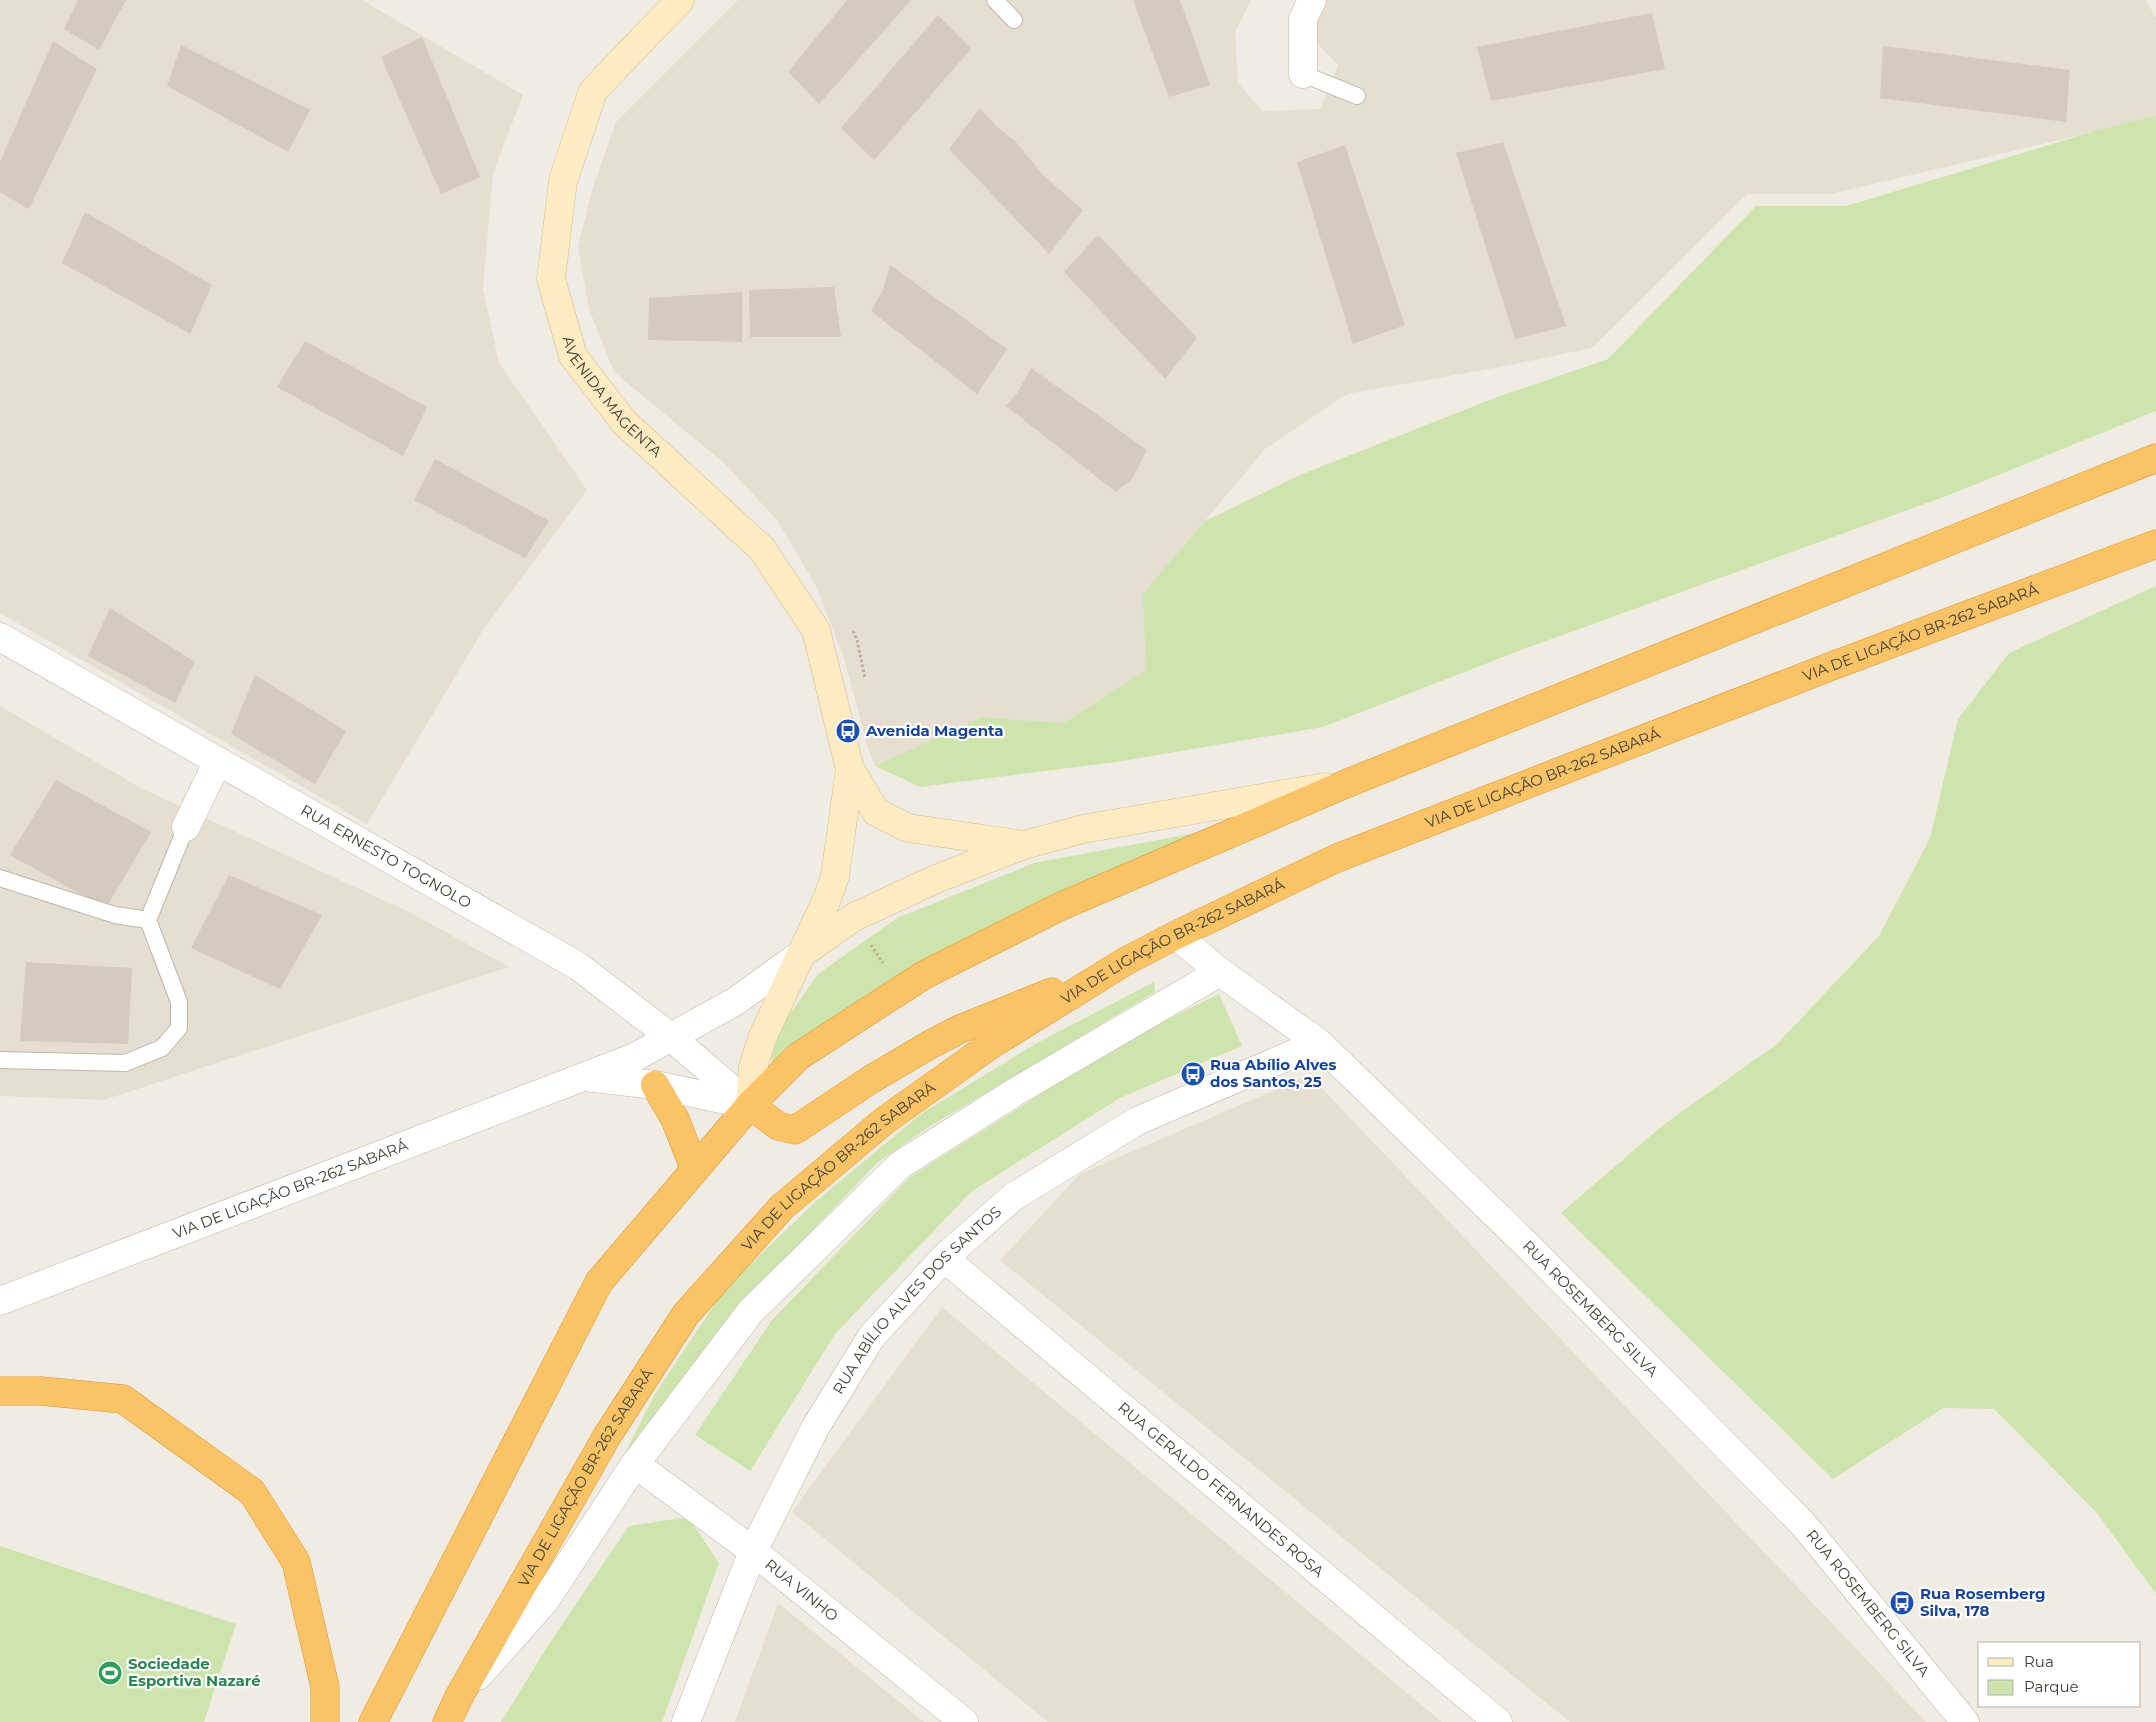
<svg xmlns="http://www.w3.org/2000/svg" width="2156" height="1722" font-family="Montserrat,sans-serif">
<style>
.residential{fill:#e5ded1}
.green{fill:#cde5ac}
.building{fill:#d5cabb}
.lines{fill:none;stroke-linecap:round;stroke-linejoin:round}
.lane-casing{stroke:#bfb6a9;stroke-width:18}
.street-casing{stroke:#bfb6a9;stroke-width:29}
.secondary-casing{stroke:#d0be93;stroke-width:29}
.highway-casing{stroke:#d89735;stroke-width:29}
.path{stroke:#bdae97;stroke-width:3;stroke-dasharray:2.5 2.5;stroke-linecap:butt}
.lane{stroke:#fff;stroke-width:16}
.street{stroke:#fff;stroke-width:28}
.secondary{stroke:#fdecc1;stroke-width:28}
.highway{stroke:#fac365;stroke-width:28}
.labels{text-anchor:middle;stroke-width:4.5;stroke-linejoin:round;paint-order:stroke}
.street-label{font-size:15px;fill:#423c33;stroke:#fff}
.transit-label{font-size:15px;font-weight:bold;fill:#164399;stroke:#fff;text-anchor:start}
.leisure-label{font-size:15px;font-weight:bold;fill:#27864d;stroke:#fff;text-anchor:start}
</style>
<rect width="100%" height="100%" fill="#f1ece3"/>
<path class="residential" d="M 0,0 L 362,0 L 523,95 L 493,173 L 483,289 L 499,363 L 587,490 L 483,630 L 367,824 L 0,613 Z
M 738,0 L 1251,0 L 1235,32 L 1238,83 L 1262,111 L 1320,109 L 1338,65 L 1295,20 L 1316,0 L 2146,0 L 2156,18 L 2156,117 L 1831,194 L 1747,194 L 1592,348 L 1500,367 L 1347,394 L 1265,449 L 1144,594 L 1146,670 L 1064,723 L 982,717 L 875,766 L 868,748 L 843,655 L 816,586 L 777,520 L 724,463 L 614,372 L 589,309 L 578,247 L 592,190 L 616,122 Z
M 0,706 L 141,788 L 409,912 L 509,967 L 104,1100 L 0,1096 Z
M 1309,1075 L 1926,1722 L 1570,1722 L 1000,1260 L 1080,1174 Z
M 942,1307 L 1442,1722 L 1048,1722 L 792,1512 Z
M 778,1603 L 924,1722 L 735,1722 Z"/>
<path class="green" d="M 2156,116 L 2156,411 L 1949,495 L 1516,652 L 1323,727 L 1116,762 L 920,787 L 875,766 L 982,717 L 1064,723 L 1146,670 L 1143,594 L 1205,521 L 1300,475 L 1492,399 L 1608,359 L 1756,206 L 1846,206 L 2102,129 Z
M 2156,586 L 2156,1594 L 2097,1513 L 1994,1409 L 1943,1408 L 1833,1479 L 1561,1213 L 1663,1125 L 1777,1044 L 1879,936 L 1930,838 L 1958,719 L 2009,653 Z
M 1217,829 L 773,1067 L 770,1042 L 818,974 L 897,918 L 1034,863 Z
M 1154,982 L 1155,992 L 927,1128 L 877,1163 L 747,1298 L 661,1412 L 624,1455 L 655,1394 L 724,1290 L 814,1203 L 921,1114 L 1035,1044 Z
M 1219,994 L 1242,1046 L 1120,1098 L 972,1191 L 835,1334 L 750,1471 L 695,1435 L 772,1320 L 910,1177 L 1126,1040 Z
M 688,1517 L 719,1563 L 662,1722 L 501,1722 L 549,1644 L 629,1526 Z
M 0,1546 L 236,1624 L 204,1722 L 0,1722 Z"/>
<path class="building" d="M 78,0 L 126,0 L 99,50 L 64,29 Z
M 847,0 L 911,0 L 819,104 L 788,72 Z
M 1133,0 L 1180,0 L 1210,85 L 1169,97 Z
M 1652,13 L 1665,69 L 1491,101 L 1477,47 Z
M 938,15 L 971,49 L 874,160 L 841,128 Z
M 422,37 L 480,177 L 441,194 L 381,57 Z
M 53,41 L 97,69 L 29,209 L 0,192 L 0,162 Z
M 181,45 L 310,110 L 288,152 L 167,86 Z
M 1883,46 L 2070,70 L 2066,122 L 1880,98 Z
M 980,108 L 997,127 L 1015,141 L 1044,176 L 1083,210 L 1049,254 L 949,149 Z
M 1503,142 L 1566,326 L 1515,339 L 1456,153 Z
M 1345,145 L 1405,325 L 1353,344 L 1297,162 Z
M 85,212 L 212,285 L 190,334 L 62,263 Z
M 1098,235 L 1197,338 L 1165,379 L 1064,272 Z
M 890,265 L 1007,349 L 977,394 L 871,311 L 883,290 Z
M 834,287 L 841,337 L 750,337 L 749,290 Z
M 742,292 L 742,342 L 648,340 L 649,298 Z
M 305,341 L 427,407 L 403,456 L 277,387 Z
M 1031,368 L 1147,450 L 1132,479 L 1116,492 L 1006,406 L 1018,392 Z
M 435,459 L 549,521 L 525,558 L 414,500 Z
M 110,608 L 195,662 L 175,703 L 88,656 Z
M 255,675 L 346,731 L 315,784 L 231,734 Z
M 56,780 L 151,832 L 106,908 L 10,855 Z
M 229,875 L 322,915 L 280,989 L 191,948 Z
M 26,962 L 132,968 L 128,1044 L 20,1041 Z"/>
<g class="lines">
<defs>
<path id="lane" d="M 995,0 L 1014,20
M 1303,74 L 1357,96
M 0,878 L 115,915 L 148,920 L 186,827
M 0,1060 L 125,1063 L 162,1048 L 179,1028 L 179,1002 L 148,920"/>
<g id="street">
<path d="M 1303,74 L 1303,19 L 1312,0"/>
<path id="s1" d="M 0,637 L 578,966 L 672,1038 L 750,1105"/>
<path d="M 186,827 L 218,761"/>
<path id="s2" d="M 1176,935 L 1220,972 L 1319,1043 L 1531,1249 L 1803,1524 L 1965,1722"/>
<path d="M 585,1077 L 655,1085 L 745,1104"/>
<path id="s3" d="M 944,1258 L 1498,1722"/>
<path id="s4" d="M 0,1301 L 635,1057 L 736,1001 L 801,954"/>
<path id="s5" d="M 635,1464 L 753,1551 L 964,1722"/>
<path d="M 478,1676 L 544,1602 L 635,1464 L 751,1311 L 900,1165 L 1015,1092 L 1220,972"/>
<path id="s6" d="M 686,1722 L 753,1551 L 815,1428 L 872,1336 L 944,1258 L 1013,1197 L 1137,1121 L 1319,1043"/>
</g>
<g id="secondary">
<path id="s7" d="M 680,0 L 593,91 L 563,181 L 551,279 L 573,356 L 624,422 L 762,549 L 816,630 L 850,769 L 876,812 L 908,828 L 1024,845"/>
<path d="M 801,954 L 854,917 L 936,879 L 1024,845 L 1083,829 L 1325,787"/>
<path d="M 750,1105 L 753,1067 L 763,1036 L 827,899 L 835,876 L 850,769"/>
</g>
<g id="highway">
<path d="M 655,1085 L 675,1119 L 695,1170"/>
<path d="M 750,1105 L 778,1126 L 795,1130 L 870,1080 L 931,1044 L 960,1029 L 1052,992"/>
<path d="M 0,1391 L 41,1391 L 123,1399 L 252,1492 L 296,1562 L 325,1687 L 325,1722"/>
<path d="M 373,1722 L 599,1282 L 750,1105 L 799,1056 L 924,975 L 1057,908 L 1348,783 L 2156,458"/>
<path id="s8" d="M 447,1722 L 460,1695 L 607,1436 L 686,1314 L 782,1207 L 884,1121 L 992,1044 L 1126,961 L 1176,935 L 1337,858 L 1832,666 L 2156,544"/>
</g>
</defs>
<use href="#lane" class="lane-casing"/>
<use href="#street" class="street-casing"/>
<use href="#secondary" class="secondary-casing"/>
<use href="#highway" class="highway-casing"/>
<path class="path" d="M 853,631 L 857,640 L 865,678
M 871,945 L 883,963"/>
<use href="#lane" class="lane"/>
<use href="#street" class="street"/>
<use href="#secondary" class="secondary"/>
<use href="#highway" class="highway"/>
</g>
<defs>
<symbol id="bus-disc" viewBox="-11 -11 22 22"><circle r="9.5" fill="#1a4fb4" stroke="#fff"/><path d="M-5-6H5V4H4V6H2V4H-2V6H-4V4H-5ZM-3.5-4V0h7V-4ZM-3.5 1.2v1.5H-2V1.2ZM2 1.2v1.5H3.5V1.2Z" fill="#fff"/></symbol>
<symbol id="stadium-disc" viewBox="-11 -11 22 22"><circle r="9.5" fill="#2e9e5b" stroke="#fff"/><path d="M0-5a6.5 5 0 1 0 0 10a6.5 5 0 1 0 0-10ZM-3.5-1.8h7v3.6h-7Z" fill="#fff"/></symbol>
</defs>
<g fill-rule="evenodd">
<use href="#bus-disc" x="834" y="717" width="28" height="28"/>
<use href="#bus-disc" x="1179" y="1060" width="28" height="28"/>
<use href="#bus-disc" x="1888" y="1589" width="28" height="28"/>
<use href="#stadium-disc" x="96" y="1659" width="28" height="28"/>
</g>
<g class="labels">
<g class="street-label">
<text dy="5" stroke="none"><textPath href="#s7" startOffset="455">AVENIDA MAGENTA</textPath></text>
<text dy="5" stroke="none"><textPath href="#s8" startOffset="1901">VIA DE LIGAÇÃO BR-262 SABARÁ</textPath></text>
<text dy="5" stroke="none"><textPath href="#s8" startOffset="1496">VIA DE LIGAÇÃO BR-262 SABARÁ</textPath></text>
<text dy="5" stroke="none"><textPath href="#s1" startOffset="444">RUA ERNESTO TOGNOLO</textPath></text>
<text dy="5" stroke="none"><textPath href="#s8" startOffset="1091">VIA DE LIGAÇÃO BR-262 SABARÁ</textPath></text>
<text dy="5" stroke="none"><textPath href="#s8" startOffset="686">VIA DE LIGAÇÃO BR-262 SABARÁ</textPath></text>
<text dy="5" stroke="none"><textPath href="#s4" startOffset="311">VIA DE LIGAÇÃO BR-262 SABARÁ</textPath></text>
<text dy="5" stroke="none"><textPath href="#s6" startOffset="486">RUA ABÍLIO ALVES DOS SANTOS</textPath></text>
<text dy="5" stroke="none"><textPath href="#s2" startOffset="559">RUA ROSEMBERG SILVA</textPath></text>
<text dy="5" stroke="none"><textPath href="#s8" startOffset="281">VIA DE LIGAÇÃO BR-262 SABARÁ</textPath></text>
<text dy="5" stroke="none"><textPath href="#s3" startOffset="361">RUA GERALDO FERNANDES ROSA</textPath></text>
<text dy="5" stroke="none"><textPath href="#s5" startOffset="209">RUA VINHO</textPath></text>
<text dy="5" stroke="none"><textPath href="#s2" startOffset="964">RUA ROSEMBERG SILVA</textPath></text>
</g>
<g class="transit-label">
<text x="866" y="736">Avenida Magenta</text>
<text x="1210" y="1070">Rua Abílio Alves<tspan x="1210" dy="17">dos Santos, 25</tspan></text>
<text x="1920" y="1599">Rua Rosemberg<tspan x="1920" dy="17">Silva, 178</tspan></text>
</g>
<g class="leisure-label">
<text x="128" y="1669">Sociedade<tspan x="128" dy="17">Esportiva Nazaré</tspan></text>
</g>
</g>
<rect x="1978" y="1642" width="162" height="65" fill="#ffffff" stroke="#b3b1ad"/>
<rect x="1988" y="1658" width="25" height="8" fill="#fdecc1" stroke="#b3b1ad"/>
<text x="2024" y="1667" font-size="15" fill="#423c33">Rua</text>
<rect x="1988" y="1680" width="25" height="15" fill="#cde5ac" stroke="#b3b1ad"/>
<text x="2024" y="1692" font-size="15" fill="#423c33">Parque</text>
</svg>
